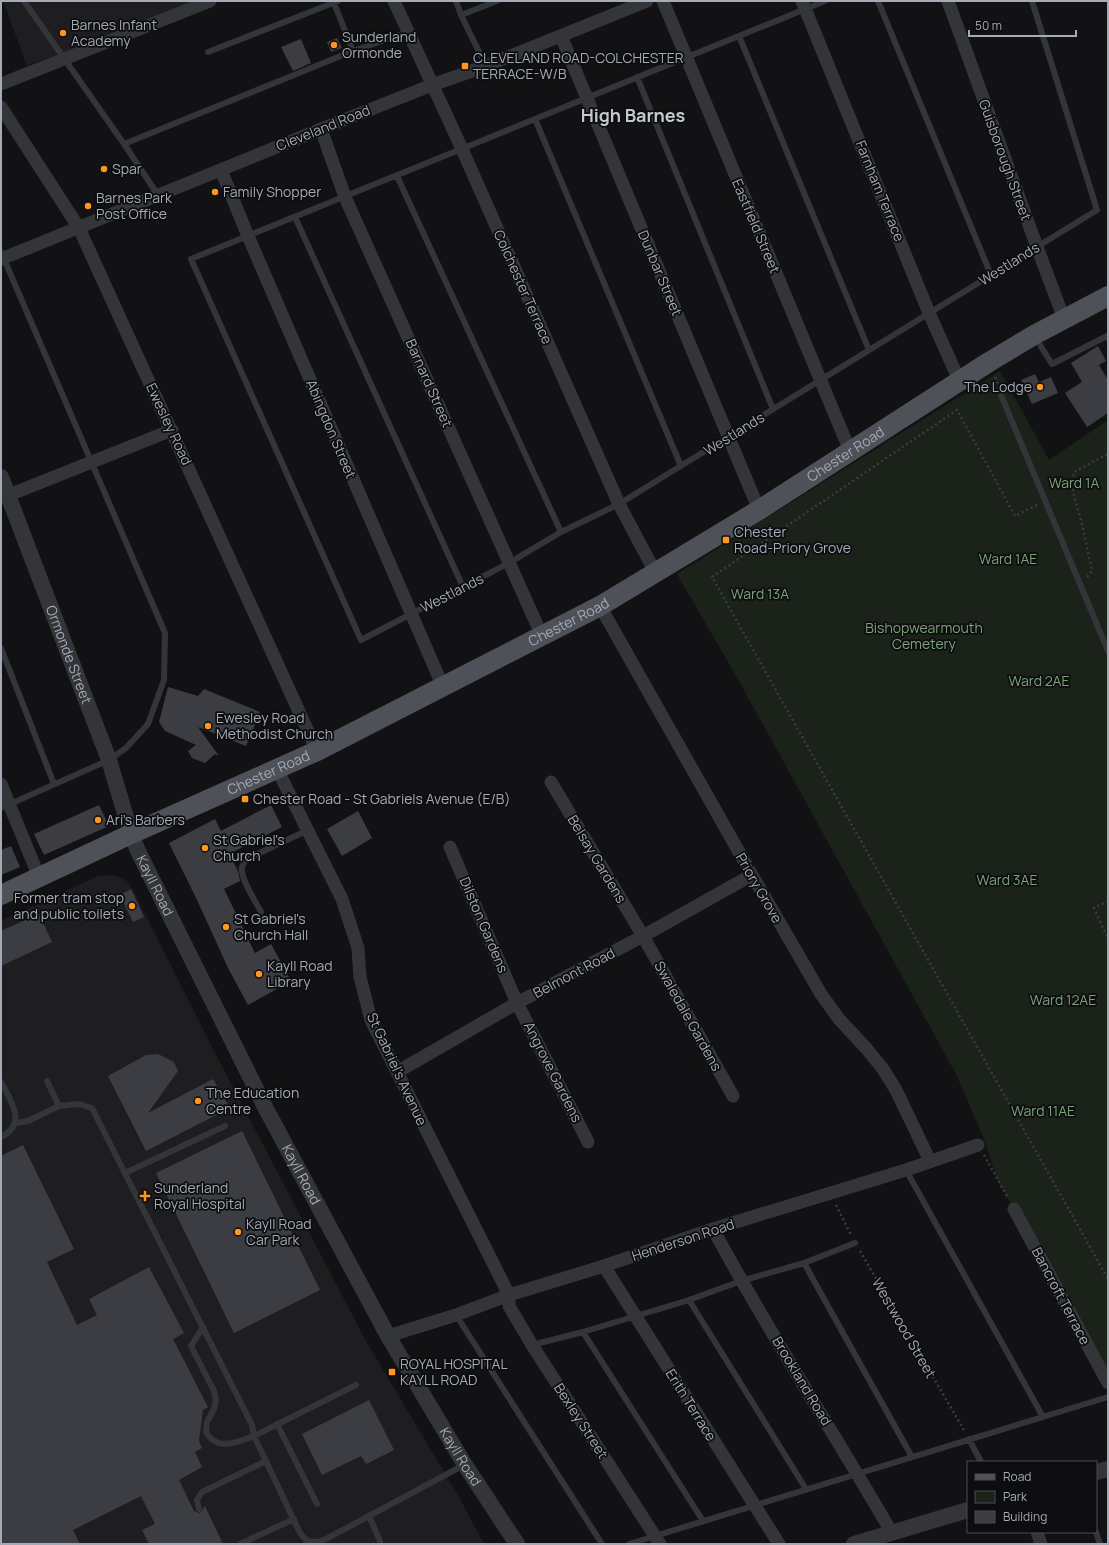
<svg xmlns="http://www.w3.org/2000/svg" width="1109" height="1545" font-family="Manrope,sans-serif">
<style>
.built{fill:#1e1e21}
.green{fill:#1a221a}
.building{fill:#3c3d42}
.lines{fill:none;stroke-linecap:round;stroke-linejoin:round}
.path{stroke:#393c40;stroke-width:2.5;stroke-dasharray:2 3;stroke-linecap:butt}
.service{stroke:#333539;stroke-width:6}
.minor{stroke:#333539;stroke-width:13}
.tertiary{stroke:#333539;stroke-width:16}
.primary{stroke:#4e5258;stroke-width:20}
.poi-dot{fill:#ff961f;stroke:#0d0d0f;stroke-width:1.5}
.labels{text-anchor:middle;stroke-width:3.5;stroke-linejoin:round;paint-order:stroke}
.poi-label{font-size:14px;fill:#a2abb6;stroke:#0d0d0f;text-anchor:start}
.street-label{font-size:14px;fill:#a2abb6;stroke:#0d0d0f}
.park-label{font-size:14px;fill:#7aa377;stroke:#0d0d0f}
.district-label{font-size:18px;font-weight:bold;fill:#c3c9d1;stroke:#0d0d0f}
</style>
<rect width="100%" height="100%" fill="#121214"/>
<path class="built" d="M 3,1 L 194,1 L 27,66 Z
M 111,875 L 120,877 L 127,881 L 134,892 L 214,1051 L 366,1341 L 459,1497 L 484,1544 L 1,1544 L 1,921 L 98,876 Z"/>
<path class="green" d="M 1000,371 L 1049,460 L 1108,420 L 1108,1383 L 997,1179 L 984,1139 L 956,1074 L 740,683 L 677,574 Z"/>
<path class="building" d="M 337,38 L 342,48 L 331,52 L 327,42 Z
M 301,39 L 311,63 L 293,71 L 281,47 Z
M 1098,346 L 1106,361 L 1099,365 L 1108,380 L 1108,413 L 1087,427 L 1065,393 L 1082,382 L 1071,363 Z
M 1035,374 L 1039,382 L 1051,377 L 1058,393 L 1032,404 L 1021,380 Z
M 168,687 L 198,696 L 204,689 L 260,712 L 246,746 L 198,727 L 219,756 L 215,754 L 205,763 L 192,758 L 188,751 L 196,745 L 165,731 L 159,722 Z
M 99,805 L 109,826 L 44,855 L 34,834 Z
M 271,805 L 282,827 L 229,854 L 238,871 L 240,881 L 224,889 L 255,953 L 271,944 L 291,981 L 248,1005 L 228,968 L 198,902 L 169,843 L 215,819 L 221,831 Z
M 358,811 L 372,838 L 342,856 L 327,829 Z
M 11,846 L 20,867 L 1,875 L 1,850 Z
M 131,889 L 144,917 L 133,922 L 120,895 Z
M 39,914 L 52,942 L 1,966 L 1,931 Z
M 158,1054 L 174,1062 L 178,1071 L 148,1113 L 213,1079 L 230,1108 L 146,1151 L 108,1076 L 146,1055 Z
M 242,1131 L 320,1290 L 234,1333 L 156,1173 Z
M 23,1145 L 74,1249 L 47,1262 L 77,1325 L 97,1315 L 89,1299 L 149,1267 L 184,1333 L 173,1339 L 208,1407 L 203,1410 L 199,1441 L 202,1448 L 195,1452 L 202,1467 L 179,1480 L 194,1511 L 200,1513 L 205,1506 L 223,1544 L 149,1544 L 142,1530 L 155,1524 L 141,1496 L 73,1530 L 80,1544 L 1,1544 L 1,1156 Z
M 369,1400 L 394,1450 L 366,1464 L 361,1456 L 322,1475 L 302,1434 Z"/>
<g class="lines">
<path class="path" d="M 995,377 L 999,387
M 1037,505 L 1015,516 L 957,410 L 712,577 L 1108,1279
M 1087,577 L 1092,571 L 1083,528 L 1072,488 L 1074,472 L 1108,454
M 1108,901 L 1094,908 L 1108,939
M 984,1155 L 1008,1198
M 836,1205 L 851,1235
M 860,1251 L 965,1432"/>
<path class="service" d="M 24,1 L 124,144 L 158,195
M 456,1 L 461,15 L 486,66
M 825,1 L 191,259 L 361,640 L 509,563 L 561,532 L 619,504 L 1097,210 L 1032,1
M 878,1 L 991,275
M 334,3 L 353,51
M 461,15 L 497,1
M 739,36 L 869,350
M 208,52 L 338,1
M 637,77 L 773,409
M 535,119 L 681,466
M 124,144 L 353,51 L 408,32
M 397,176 L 561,532
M 295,217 L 463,587
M 1,252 L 165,633 L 164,680 L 148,724 L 126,748 L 109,760 L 1,808
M 1035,337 L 1052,364 L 1107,336 L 1108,338
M 1001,395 L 1108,651
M 1,648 L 54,784
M 261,912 C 256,902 240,879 242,867 C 243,864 245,861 247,859 L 308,830
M 47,1081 L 59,1106
M 1,1082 C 11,1101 28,1124 1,1137
M 16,1123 L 28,1121 L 59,1106 L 79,1104 L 92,1108 L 252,1425 L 254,1436 L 300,1533 L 307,1541
M 906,1170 L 1043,1417
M 125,1173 L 225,1126
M 804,1263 L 912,1457
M 689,1300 L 806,1489
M 456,1315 L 602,1544
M 203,1327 L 191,1346 L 214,1391 L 216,1400 L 214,1409 L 207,1422 L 206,1432 C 208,1435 210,1439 213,1440 C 223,1449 243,1440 254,1436 L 356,1385
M 583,1332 L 703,1521
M 532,1345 L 583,1332 L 689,1300 L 741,1281 L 804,1263 L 855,1243
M 277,1424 L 317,1504
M 969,1439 L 981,1462
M 199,1509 L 197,1500 L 202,1492 L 266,1461
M 369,1516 L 380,1541
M 1096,1532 L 1100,1544
M 240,1544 L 294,1519
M 306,1544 L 307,1541 L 318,1542 L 326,1539 L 464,1465
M 629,1544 L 1108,1397"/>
<path class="minor" d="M 394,1 L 462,149 L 619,504 L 655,572
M 663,1 L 850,451
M 802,1 L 929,313 L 959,380
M 948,1 L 1037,247 L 1064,319
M 561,36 L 759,510
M 1,84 L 210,1
M 1,107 L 79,228 L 317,751
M 321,129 L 345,197 L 542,636
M 221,170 L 248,236 L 443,687
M 1,259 L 321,129 L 432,85 L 486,66 L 647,1
M 9,495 L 172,430
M 600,606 L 752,875 L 821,994 L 839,1019 L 866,1048 L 883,1069 L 896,1090 L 930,1161
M 277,769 L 342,899 L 358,948 L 360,977 L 371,1020 L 509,1295 L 509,1306 L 532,1345 L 660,1544
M 551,782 L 643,936 L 733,1096
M 1,784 L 39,877
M 450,847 L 517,1003 L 588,1142
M 397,1072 L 517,1003 L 643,936 L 752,875
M 1014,1209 L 1108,1383
M 713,1229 C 769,1333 833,1431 892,1533
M 604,1266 L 779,1544
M 388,1336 L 456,1315 L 509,1295 L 604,1266 L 713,1229 L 906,1170 L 978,1145
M 1037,1532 L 1041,1544"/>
<g class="tertiary">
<path id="s1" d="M 1,477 L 109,760 L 131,834 L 138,851 L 265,1107 L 388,1336 L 465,1465 L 517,1544"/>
<path d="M 1096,1472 L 1108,1469"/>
<path d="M 854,1544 L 968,1510"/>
</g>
<path class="primary" id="s2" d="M 1,895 L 131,834 L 317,751 L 600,606 L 759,510 L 989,362 L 1034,335 L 1108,296"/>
</g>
<g class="poi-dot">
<circle cx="63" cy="33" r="4"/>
<circle cx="334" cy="45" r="4"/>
<rect x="461" y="62" width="8" height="8" rx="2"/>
<circle cx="104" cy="169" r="4"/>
<circle cx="215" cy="192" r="4"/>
<circle cx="88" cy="206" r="4"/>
<circle cx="1040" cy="387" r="4"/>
<rect x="722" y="536" width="8" height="8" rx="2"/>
<circle cx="208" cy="726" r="4"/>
<rect x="241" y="795" width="8" height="8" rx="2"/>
<circle cx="98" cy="820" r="4"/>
<circle cx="205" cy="848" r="4"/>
<circle cx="132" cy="906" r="4"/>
<circle cx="226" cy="927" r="4"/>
<circle cx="259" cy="974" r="4"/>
<circle cx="198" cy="1101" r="4"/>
<path d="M143 1190h4v4h4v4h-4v4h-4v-4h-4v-4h4z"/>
<circle cx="238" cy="1232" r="4"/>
<rect x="388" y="1368" width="8" height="8" rx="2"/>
</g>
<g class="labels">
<g class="poi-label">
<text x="71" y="30">Barnes Infant<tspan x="71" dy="16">Academy</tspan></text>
<text x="342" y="42">Sunderland<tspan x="342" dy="16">Ormonde</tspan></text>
<text x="473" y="63">CLEVELAND ROAD-COLCHESTER<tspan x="473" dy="16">TERRACE-W/B</tspan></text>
<text x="112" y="174">Spar</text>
<text x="223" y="197">Family Shopper</text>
<text x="96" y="203">Barnes Park<tspan x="96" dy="16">Post Office</tspan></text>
<text x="1032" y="392" text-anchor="end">The Lodge</text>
<text x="734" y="537">Chester<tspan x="734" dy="16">Road-Priory Grove</tspan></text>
<text x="216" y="723">Ewesley Road<tspan x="216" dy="16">Methodist Church</tspan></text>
<text x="253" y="804">Chester Road - St Gabriels Avenue (E/B)</text>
<text x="106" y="825">Ari’s Barbers</text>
<text x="213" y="845">St Gabriel's<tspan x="213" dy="16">Church</tspan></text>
<text x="124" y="903" text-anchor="end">Former tram stop<tspan x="124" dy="16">and public toilets</tspan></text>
<text x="234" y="924">St Gabriel's<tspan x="234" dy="16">Church Hall</tspan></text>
<text x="267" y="971">Kayll Road<tspan x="267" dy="16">Library</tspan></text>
<text x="206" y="1098">The Education<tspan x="206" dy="16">Centre</tspan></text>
<text x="154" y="1193">Sunderland<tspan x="154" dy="16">Royal Hospital</tspan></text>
<text x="246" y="1229">Kayll Road<tspan x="246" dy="16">Car Park</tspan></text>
<text x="400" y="1369">ROYAL HOSPITAL<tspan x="400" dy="16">KAYLL ROAD</tspan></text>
</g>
<g class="street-label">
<text transform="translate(323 128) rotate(-22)" y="5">Cleveland Road</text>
<text transform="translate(1005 160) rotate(70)" y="5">Guisborough Street</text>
<text transform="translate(880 191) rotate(68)" y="5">Farnham Terrace</text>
<text transform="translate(756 226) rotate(67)" y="5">Eastfield Street</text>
<text transform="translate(1009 264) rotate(-32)" y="5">Westlands</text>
<text transform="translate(660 273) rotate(67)" y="5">Dunbar Street</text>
<text transform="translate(523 287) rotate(66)" y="5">Colchester Terrace</text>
<text transform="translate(429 383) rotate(66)" y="5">Barnard Street</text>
<text transform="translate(169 424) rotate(65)" y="5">Ewesley Road</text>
<text transform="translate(331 429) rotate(67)" y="5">Abingdon Street</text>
<text transform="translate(734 434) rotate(-32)" y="5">Westlands</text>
<text dy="5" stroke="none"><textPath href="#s2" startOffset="954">Chester Road</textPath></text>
<text transform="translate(452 593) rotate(-27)" y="5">Westlands</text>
<text dy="5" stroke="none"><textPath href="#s2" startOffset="630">Chester Road</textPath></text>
<text dy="5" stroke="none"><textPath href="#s1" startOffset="190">Ormonde Street</textPath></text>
<text dy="5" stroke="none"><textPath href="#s2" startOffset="294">Chester Road</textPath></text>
<text transform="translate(597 859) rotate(59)" y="5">Belsay Gardens</text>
<text dy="5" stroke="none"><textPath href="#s1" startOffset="437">Kayll Road</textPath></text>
<text transform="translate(759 888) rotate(60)" y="5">Priory Grove</text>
<text transform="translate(484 925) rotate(67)" y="5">Dilston Gardens</text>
<text transform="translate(574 973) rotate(-28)" y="5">Belmont Road</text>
<text transform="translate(688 1016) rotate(61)" y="5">Swaledale Gardens</text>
<text transform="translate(397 1069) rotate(65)" y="5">St Gabriel's Avenue</text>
<text transform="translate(553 1072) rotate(63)" y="5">Angrove Gardens</text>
<text dy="5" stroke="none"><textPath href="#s1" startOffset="761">Kayll Road</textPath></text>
<text transform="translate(683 1240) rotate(-18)" y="5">Henderson Road</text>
<text transform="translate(1061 1296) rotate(62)" y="5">Bancroft Terrace</text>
<text transform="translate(904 1328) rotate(60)" y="5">Westwood Street</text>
<text transform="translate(802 1381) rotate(59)" y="5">Brookland Road</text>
<text transform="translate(691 1405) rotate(58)" y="5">Erith Terrace</text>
<text transform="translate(581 1421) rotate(57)" y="5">Bexley Street</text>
<text dy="5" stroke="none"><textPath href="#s1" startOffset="1085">Kayll Road</textPath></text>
</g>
<g class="park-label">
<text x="1074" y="488">Ward 1A</text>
<text x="1008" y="564">Ward 1AE</text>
<text x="760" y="599">Ward 13A</text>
<text x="924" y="633">Bishopwearmouth<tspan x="924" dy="16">Cemetery</tspan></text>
<text x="1039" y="686">Ward 2AE</text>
<text x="1007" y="885">Ward 3AE</text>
<text x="1063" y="1005">Ward 12AE</text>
<text x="1043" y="1116">Ward 11AE</text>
</g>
<g class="district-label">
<text x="633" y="122">High Barnes</text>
</g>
</g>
<rect width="1109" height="1545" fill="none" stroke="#a2abb6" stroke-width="4"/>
<rect x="967" y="1461" width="130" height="72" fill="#0d0d0f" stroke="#494c52"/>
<rect x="975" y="1474" width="20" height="6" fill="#4e5258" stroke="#494c52"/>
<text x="1003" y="1481" font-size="12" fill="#a2abb6">Road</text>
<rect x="975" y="1491" width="20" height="12" fill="#1a221a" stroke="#494c52"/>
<text x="1003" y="1501" font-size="12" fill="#a2abb6">Park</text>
<rect x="975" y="1511" width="20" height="12" fill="#3c3d42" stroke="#494c52"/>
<text x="1003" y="1521" font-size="12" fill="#a2abb6">Building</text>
<path d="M969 30v6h107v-6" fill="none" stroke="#a2abb6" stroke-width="2"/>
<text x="975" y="30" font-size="12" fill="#a2abb6" stroke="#0d0d0f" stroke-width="3" paint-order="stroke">50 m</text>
</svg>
